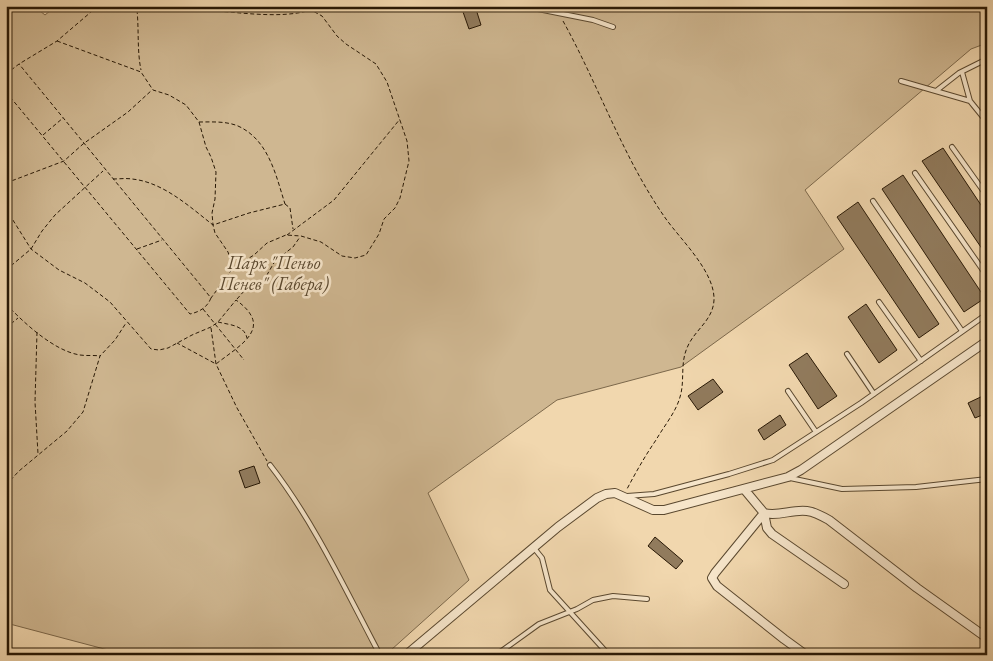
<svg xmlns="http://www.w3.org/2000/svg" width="993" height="661" font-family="'EB Garamond',serif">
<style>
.green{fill:#cfb791;stroke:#7c684b}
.building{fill:#917b5d;stroke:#281805}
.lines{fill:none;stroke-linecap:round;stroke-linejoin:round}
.service-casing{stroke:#5a482f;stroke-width:6}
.minor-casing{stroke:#5a482f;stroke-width:10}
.path{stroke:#281805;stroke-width:1;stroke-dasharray:4 2.5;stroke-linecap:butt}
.service{stroke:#f6e5ca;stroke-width:4}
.minor{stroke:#f6e5ca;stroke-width:8}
.labels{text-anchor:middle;stroke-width:5;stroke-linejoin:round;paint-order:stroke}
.park-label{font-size:18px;font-style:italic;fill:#5a482f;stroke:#f6e5ca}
</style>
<rect width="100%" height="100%" fill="#f1d7ae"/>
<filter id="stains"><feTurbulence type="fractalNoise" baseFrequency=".004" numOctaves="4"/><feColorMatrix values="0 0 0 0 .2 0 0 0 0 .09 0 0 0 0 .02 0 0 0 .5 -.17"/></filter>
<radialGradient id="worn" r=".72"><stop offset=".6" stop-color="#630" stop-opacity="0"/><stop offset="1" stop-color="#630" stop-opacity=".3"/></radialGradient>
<path class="green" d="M 7,6 L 34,6 L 45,15 L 56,6 L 987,6 L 987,43 L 971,49 L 805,190 L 844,249 L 681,367 L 557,400 L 428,493 L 469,580 L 391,650 L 358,655 L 127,655 L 6,623 Z"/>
<path class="building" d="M 469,6 L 475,6 L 481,25 L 469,29 L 462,9 Z
M 943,148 L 987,214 L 987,256 L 922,161 Z
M 903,175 L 985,298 L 964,312 L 882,189 Z
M 858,202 L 939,324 L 919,338 L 837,217 Z
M 866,304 L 897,350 L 879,363 L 848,317 Z
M 807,353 L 837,396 L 818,409 L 789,365 Z
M 713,379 L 723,392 L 698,410 L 688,396 Z
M 987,394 L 987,413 L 975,418 L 968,403 Z
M 780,415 L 786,425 L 764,440 L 758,430 Z
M 254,466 L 260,483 L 245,488 L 239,471 Z
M 655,537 L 683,561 L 676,569 L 648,546 Z"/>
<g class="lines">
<defs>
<path id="service" d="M 523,6 L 593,20 L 613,27
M 962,72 L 970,101 L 987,122
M 901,81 L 970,101
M 936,91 L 959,73 L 987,59
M 952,147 L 987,196
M 915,173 L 987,276
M 873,201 L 962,331
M 879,302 L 921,361
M 847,354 L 874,394
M 788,391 L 816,432
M 270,465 C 315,523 346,591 380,655
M 790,478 L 842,489 L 916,487 L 987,479
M 627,496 L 654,494 L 729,474 L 773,460 L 861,403 L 987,314
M 534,548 L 542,558 L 550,590 L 609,655
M 496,655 L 539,624 L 577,609 L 593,600 L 613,596 L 647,599"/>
<path id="minor" d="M 744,489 L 764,513 C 778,517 792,509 807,511 C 815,512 822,516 829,520 L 917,588 L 987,638
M 406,655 L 558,527 L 597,498 L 606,494 L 615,493 L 653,510 L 664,510 L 788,477 L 801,470 L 987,341
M 806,655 L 784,639 L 717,586 L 712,578 L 715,573 L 764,513 L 767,528 L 772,534 L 844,584"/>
</defs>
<use href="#service" class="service-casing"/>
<use href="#minor" class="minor-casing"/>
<path class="path" d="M 135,6 L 137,9 C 158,11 178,9 199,10 C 234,11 278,20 311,10 L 306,6
M 137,10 C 139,30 137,51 141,70
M 563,21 C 599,86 623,158 666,219 C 681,240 715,272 714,300 C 713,321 694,330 687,348 C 680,364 685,381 680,397 C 676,412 664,426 656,440 C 645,456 636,472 627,489
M 57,41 L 141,72 L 153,90 L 169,95 L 186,105 L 199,122 L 206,147 L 211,157 L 216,172 L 215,199 L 212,213 L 213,225 L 215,233 L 228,252 L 233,268 L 211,298
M 6,74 L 19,64 L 57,41 L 98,6
M 6,92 L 190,314 C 199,312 207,308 211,298 L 198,282 L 19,64
M 199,122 C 212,122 226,121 238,126 C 269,140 276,176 285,204
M 43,135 L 63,118
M 113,179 C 119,179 126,178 132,179 C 163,182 190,207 213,225 L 249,213 L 285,204 L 290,208 L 293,229
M 6,183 L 64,161 L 83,144 L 128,112 L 152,90
M 6,209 L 31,249 L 59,270 L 85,283 L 110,302 L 151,349 L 159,350 L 168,348 L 192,335 L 211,327 L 218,322 L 236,300 C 275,328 240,345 216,364 L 177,343
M 287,235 L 334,200 L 400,119
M 137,249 L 162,240
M 233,268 L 254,255 L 267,243 L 286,235 L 301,236 L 321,242 L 342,256 L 355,258 L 366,255 L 379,234 L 384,219 L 395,208 L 400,198 L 409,161 L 407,141 L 387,82 L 376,64 L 346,44 L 337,36 L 322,16 L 311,10
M 6,270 L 31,249 L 42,231 L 55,215 L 103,171
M 237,299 L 245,290 L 264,280 L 275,261 L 293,247 L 300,237
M 6,304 C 24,323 54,351 80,355 C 87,356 94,355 100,356
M 203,309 L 244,360
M 218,322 C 230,325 244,325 247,338
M 6,328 L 18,318
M 211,328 L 216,364 L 237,408 L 267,461
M 37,332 L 35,402 L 38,454
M 6,485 L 19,471 L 67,431 L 83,412 L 100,356 L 115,340 L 126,323"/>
<use href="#service" class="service"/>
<use href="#minor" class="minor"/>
</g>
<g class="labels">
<g class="park-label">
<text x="274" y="269">Парк "Пеньо<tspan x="274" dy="21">Пенев" (Габера)</tspan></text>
</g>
</g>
<rect width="993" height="661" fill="none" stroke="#f1d7ae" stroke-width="25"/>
<rect x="8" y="8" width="978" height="646" fill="none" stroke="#281805" stroke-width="2.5"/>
<rect x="12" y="12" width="968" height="636" fill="none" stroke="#281805"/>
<rect width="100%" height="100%" filter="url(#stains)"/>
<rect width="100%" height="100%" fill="url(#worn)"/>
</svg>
